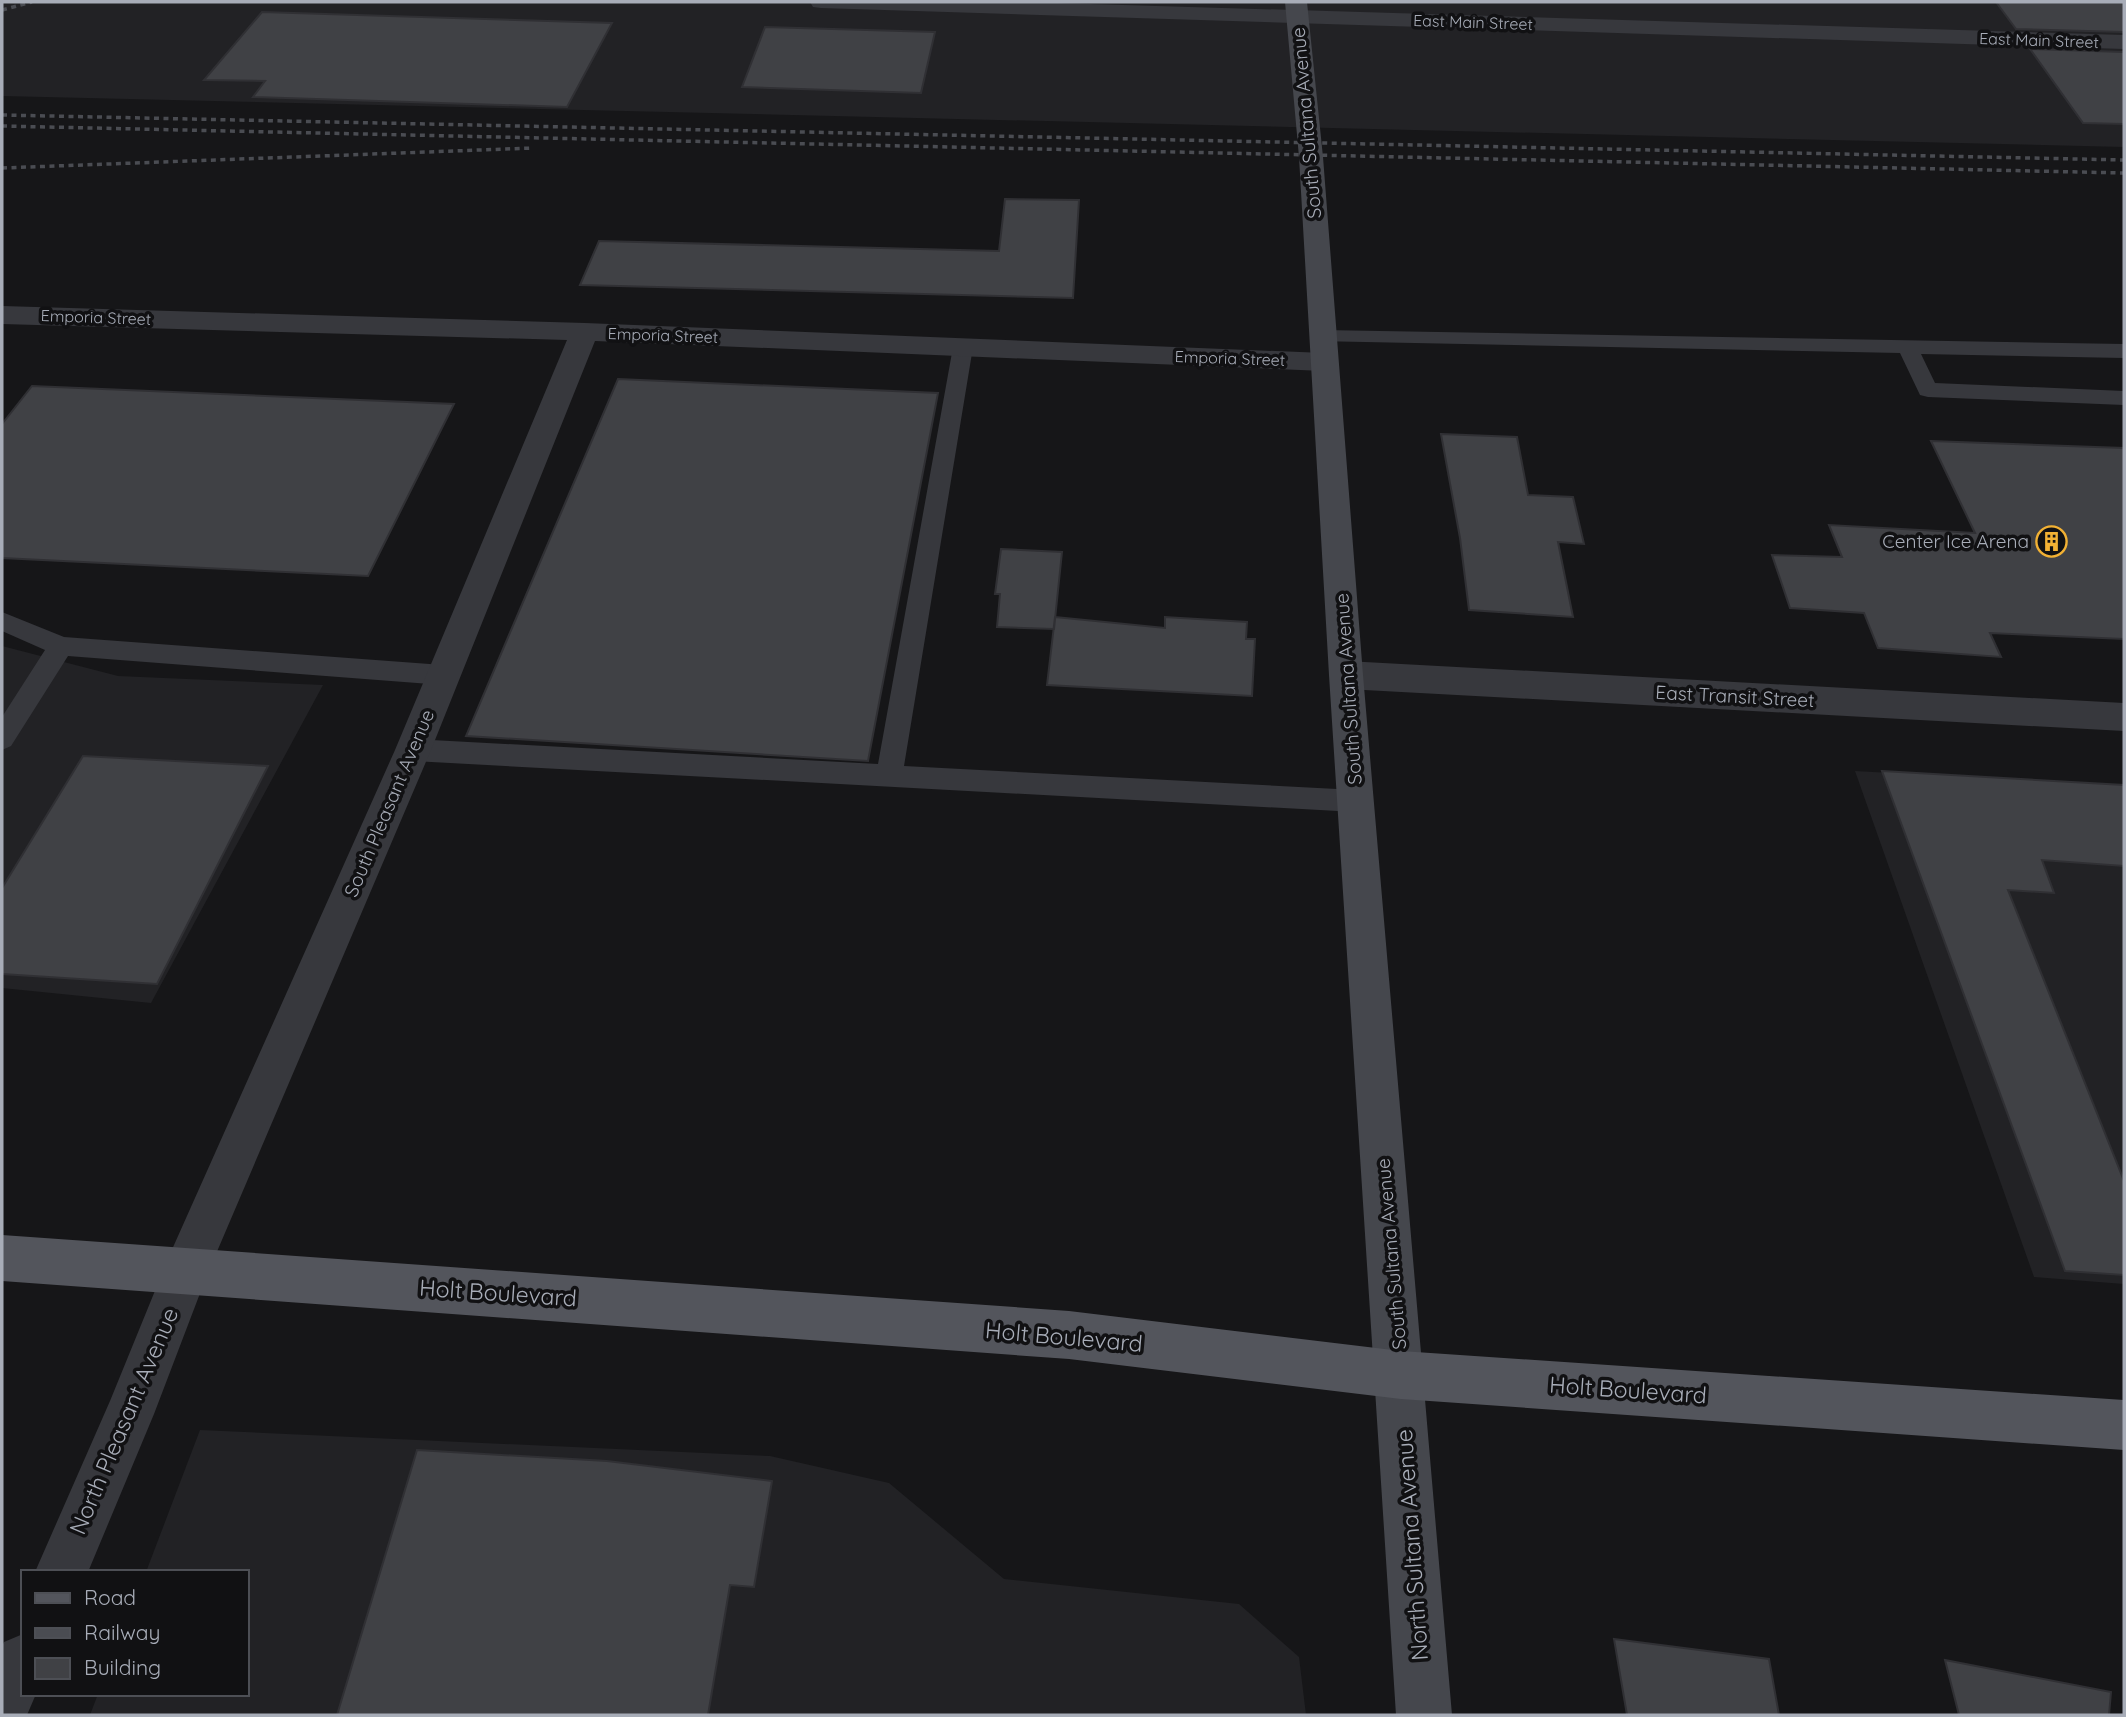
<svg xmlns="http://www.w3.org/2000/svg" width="2126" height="1717" font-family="Quicksand,sans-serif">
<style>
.built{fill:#222225}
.building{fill:#404145;stroke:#303034;stroke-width:2}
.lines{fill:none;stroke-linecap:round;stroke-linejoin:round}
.lane{fill:#37383d;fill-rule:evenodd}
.street{fill:#37383d;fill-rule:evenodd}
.secondary{fill:#45474d;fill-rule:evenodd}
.primary{fill:#53555c;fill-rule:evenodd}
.rail{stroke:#4a4c52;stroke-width:3.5;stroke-dasharray:5 4.5;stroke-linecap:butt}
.labels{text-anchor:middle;stroke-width:7;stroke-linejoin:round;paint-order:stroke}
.far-street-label{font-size:16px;fill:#a8adb8;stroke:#111113}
.street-label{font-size:19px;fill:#a8adb8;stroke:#111113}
.poi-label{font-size:19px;fill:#a8adb8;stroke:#111113;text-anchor:end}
.near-street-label{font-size:23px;fill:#a8adb8;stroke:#111113}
</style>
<rect width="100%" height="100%" fill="#161618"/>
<path class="built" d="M 2,2 L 2124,2 L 2124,147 L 2,96 Z
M 2,646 L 118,676 L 323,685 L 151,1003 L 2,988 Z
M 1855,771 L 2124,786 L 2124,1284 L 2034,1277 Z
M 200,1430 L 770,1456 L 889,1483 L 1004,1579 L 1239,1604 L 1299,1657 L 1306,1715 L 90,1715 L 98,1694 L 247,1694 L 247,1572 L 146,1572 Z"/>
<path class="building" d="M 1996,2 L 2124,2 L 2124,32 L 2016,29 Z
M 262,12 L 612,23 L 567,107 L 253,97 L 265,81 L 204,80 Z
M 765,27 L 935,32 L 921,93 L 742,87 Z
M 2030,49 L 2124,52 L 2124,124 L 2083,123 Z
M 1005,199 L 1079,200 L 1073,298 L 580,285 L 599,241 L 999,251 Z
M 618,379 L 938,393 L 868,761 L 466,736 Z
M 32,386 L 454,404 L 368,576 L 2,558 L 2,424 Z
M 1441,434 L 1517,437 L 1528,495 L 1573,497 L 1584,544 L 1558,542 L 1573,617 L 1469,610 L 1460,538 Z
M 1931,441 L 2124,448 L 2124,639 L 1990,633 L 2001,657 L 1878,648 L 1864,613 L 1790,608 L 1772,555 L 1842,557 L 1829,525 L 1975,533 Z
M 1001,549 L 1062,552 L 1054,629 L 997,627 L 1000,594 L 995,594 Z
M 1055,617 L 1165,628 L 1165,617 L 1247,622 L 1246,639 L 1255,639 L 1252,696 L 1047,685 Z
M 83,756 L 268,766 L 157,984 L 2,974 L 2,888 Z
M 1882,771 L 2124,785 L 2124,866 L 2042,860 L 2054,893 L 2008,890 L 2124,1181 L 2124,1275 L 2065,1271 Z
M 417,1450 L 607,1461 L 772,1481 L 754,1587 L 730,1585 L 708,1715 L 337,1715 Z
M 1614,1639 L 1769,1659 L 1779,1715 L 1627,1715 Z
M 1945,1660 L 2111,1692 L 2109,1715 L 1959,1715 Z"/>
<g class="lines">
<path class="lane" d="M 1322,330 L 2124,344 L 2124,358 L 1921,354 L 1935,383 L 2124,391 L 2124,405 L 1928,397 L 1920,395 L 1900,353 L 1315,341 L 1312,336 L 1315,331 Z
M 963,340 L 970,342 L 973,347 L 904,766 L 1356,790 L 1366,793 L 1370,801 L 1366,809 L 1356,812 L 413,761 L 404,758 L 400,750 L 404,742 L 413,739 L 878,764 L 953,347 L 956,342 Z
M 2,612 L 64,637 L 443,665 L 452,668 L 456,675 L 452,682 L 443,685 L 68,656 L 11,746 L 2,750 L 2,717 L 45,650 L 2,631 Z"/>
<path class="street" d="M 810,2 L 1025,2 L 2124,35 L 2124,49 L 821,8 L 813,7 Z
M 2,306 L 585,323 L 1324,353 L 1334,356 L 1338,362 L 1334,368 L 1324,371 L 595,341 L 431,750 L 207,1275 L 154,1414 L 88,1572 L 35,1572 L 110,1401 L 170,1254 L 395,750 L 567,340 L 2,324 Z
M 1346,661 L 2124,703 L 2124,731 L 1346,689 L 1334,685 L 1329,675 L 1334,665 Z
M 23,1634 L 23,1694 L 36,1694 L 27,1715 L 2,1715 L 2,1646 L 4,1642 Z"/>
<path class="secondary" d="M 1285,2 L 1307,2 L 1323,157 L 1363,675 L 1452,1715 L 1396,1715 L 1329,675 L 1299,157 Z"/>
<path class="primary" d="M 2,1235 L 1069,1311 L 1401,1351 L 2124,1400 L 2124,1450 L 1401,1399 L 1069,1359 L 2,1281 Z"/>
<path class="rail" d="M 2,10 L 32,2
M 2,115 L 2124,160
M 2,126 L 2124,173
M 2,168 L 533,148"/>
</g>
<defs>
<symbol id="building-ring" viewBox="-11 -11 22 22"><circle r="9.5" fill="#111113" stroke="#f2b134" stroke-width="1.5"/><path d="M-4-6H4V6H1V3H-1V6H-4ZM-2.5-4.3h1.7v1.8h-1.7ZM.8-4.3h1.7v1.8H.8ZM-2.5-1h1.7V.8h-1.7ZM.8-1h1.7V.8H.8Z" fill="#f2b134"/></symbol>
</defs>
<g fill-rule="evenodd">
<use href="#building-ring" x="2034" y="524" width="35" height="35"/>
</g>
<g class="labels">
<g class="far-street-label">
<text transform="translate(1473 22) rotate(2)" y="6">East Main Street</text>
<text transform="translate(2039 40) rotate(2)" y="6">East Main Street</text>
<text transform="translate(96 317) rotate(2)" y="6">Emporia Street</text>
<text transform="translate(663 335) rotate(2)" y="6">Emporia Street</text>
<text transform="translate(1230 358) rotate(2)" y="6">Emporia Street</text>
</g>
<g class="street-label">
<text transform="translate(1306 123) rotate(-95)" y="7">South Sultana Avenue</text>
<text transform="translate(1348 689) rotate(-94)" y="7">South Sultana Avenue</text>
<text transform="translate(1735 696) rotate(3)" y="7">East Transit Street</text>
<text transform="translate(389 803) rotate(-67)" y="7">South Pleasant Avenue</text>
<text transform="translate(1391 1254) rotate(-95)" y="7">South Sultana Avenue</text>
</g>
<g class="poi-label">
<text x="2029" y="548">Center Ice Arena</text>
</g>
<g class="near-street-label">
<text transform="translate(498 1293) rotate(4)" y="8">Holt Boulevard</text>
<text transform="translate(1064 1337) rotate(5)" y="8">Holt Boulevard</text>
<text transform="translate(1628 1390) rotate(4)" y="8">Holt Boulevard</text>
<text transform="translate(124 1421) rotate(-67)" y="8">North Pleasant Avenue</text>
<text transform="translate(1412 1545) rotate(-94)" y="8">North Sultana Avenue</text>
</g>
</g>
<rect width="2126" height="1717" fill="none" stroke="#a8adb8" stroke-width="7"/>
<rect x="21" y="1570" width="228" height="126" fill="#111113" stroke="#4d4f55" stroke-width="2"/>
<rect x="35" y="1593" width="35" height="10" fill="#53555c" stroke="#4d4f55" stroke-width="2"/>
<text x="84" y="1605" font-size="21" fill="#a8adb8">Road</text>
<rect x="35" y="1628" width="35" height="10" fill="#4a4c52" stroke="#4d4f55" stroke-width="2"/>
<text x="84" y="1640" font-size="21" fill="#a8adb8">Railway</text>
<rect x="35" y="1658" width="35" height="21" fill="#404145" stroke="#4d4f55" stroke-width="2"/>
<text x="84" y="1675" font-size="21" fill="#a8adb8">Building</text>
</svg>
